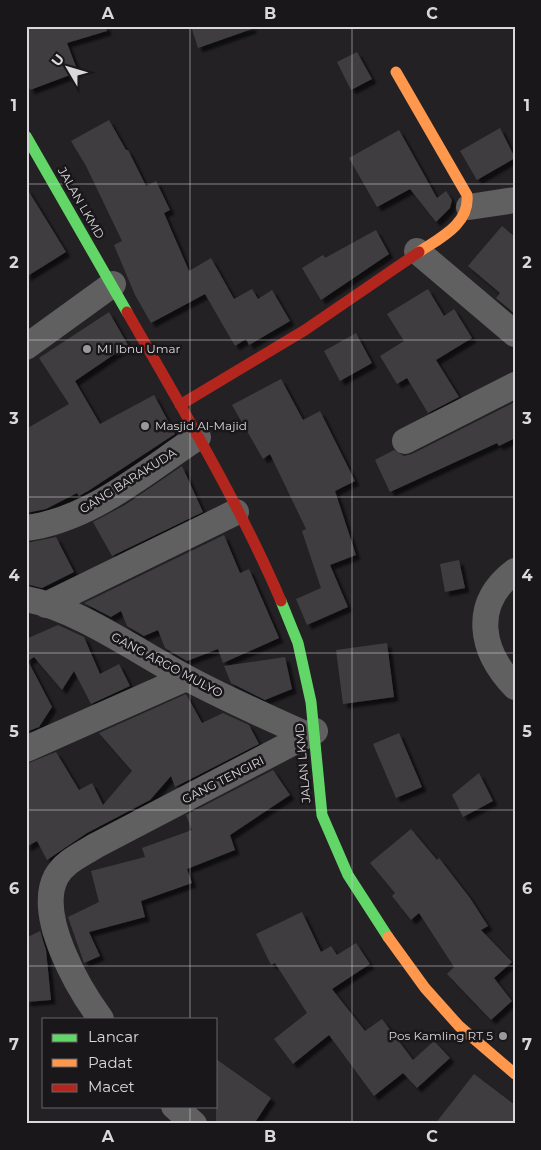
<svg xmlns="http://www.w3.org/2000/svg" width="541" height="1150" font-family="Montserrat,sans-serif">
<style>
.building{fill:#3f3e40;filter:url(#shadow)}
.lines{fill:none;stroke-linecap:round;stroke-linejoin:round}
.street{stroke:#606060;stroke-width:26}
.fast{stroke:#63d668;stroke-width:11}
.slow{stroke:#ff974d;stroke-width:11}
.jam{stroke:#b3261e;stroke-width:11}
.grid{fill:none;stroke:#dad8db;stroke-width:1;stroke-opacity:0.55}
.poi-dot{fill:#9a989b;stroke:#1a171b;stroke-width:2}
.labels{text-anchor:middle;stroke-width:5;stroke-linejoin:round;paint-order:stroke}
.street-label{font-size:12px;fill:#dad8db;stroke:#1a171b}
.poi-label{font-size:12px;fill:#dad8db;stroke:#1a171b;text-anchor:start}
.neatline{fill:none;stroke:#dad8db;stroke-width:2}
.grid-label{font-size:16px;text-anchor:middle;font-weight:bold;fill:#dad8db}
</style>
<defs>
<filter id="shadow"><feDropShadow dx="4.5" dy="4.5" stdDeviation="1" flood-color="#0009"/></filter>
</defs>
<rect width="100%" height="100%" fill="#232124"/>
<path class="building" d="M 26,26 L 106,26 L 107,31 L 67,43 L 78,72 L 30,90 L 26,79 Z
M 191,26 L 252,26 L 252,29 L 198,48 Z
M 357,52 L 372,79 L 351,90 L 337,62 Z
M 109,120 L 126,150 L 128,150 L 146,186 L 156,181 L 170,210 L 164,213 L 189,271 L 211,258 L 234,299 L 252,289 L 258,299 L 272,290 L 290,321 L 249,345 L 246,339 L 235,346 L 205,294 L 151,323 L 135,295 L 114,245 L 122,241 L 86,166 L 71,141 Z
M 500,128 L 515,158 L 477,180 L 460,151 Z
M 399,130 L 437,198 L 446,191 L 452,200 L 450,208 L 436,222 L 410,189 L 377,207 L 349,158 Z
M 26,187 L 66,252 L 26,277 Z
M 502,226 L 515,237 L 515,314 L 496,298 L 500,293 L 468,266 Z
M 376,230 L 389,254 L 321,300 L 302,268 L 323,255 L 325,258 Z
M 428,289 L 444,316 L 454,309 L 472,338 L 436,360 L 459,397 L 428,413 L 407,378 L 397,384 L 380,356 L 404,341 L 387,314 Z
M 109,312 L 128,345 L 75,381 L 100,424 L 154,395 L 175,434 L 88,491 L 79,496 L 77,493 L 46,509 L 26,513 L 26,429 L 69,404 L 39,358 Z
M 356,333 L 372,363 L 340,381 L 324,351 Z
M 281,379 L 303,420 L 320,411 L 355,481 L 335,491 L 356,555 L 330,565 L 348,607 L 307,625 L 296,599 L 321,588 L 302,531 L 306,529 L 270,454 L 263,459 L 232,405 Z
M 515,402 L 515,438 L 499,446 L 497,443 L 390,492 L 375,460 L 394,450 L 404,456 L 412,454 Z
M 182,466 L 203,512 L 112,556 L 93,522 L 125,505 Z
M 224,535 L 240,573 L 249,569 L 279,638 L 223,663 L 218,649 L 187,661 L 165,648 L 158,630 L 144,636 L 127,626 L 121,611 L 111,617 L 84,603 Z
M 56,537 L 74,572 L 42,588 L 26,584 L 26,543 Z
M 459,560 L 465,588 L 445,592 L 440,564 Z
M 58,625 L 84,637 L 100,674 L 119,664 L 130,686 L 91,704 L 74,671 L 62,690 L 34,657 L 28,661 L 52,707 L 39,727 L 26,732 L 26,639 Z
M 387,643 L 394,697 L 343,704 L 336,650 Z
M 285,657 L 292,689 L 265,700 L 231,683 L 224,666 Z
M 186,694 L 202,723 L 223,713 L 249,725 L 259,744 L 175,787 L 171,776 L 150,800 L 87,833 L 47,860 L 37,841 L 26,847 L 26,764 L 56,752 L 79,790 L 92,783 L 103,805 L 132,771 L 99,733 Z
M 399,733 L 422,787 L 396,798 L 373,744 Z
M 273,770 L 290,795 L 230,835 L 235,850 L 187,869 L 192,883 L 141,901 L 145,917 L 89,932 L 100,956 L 84,963 L 68,917 L 99,902 L 91,871 L 145,857 L 142,848 L 192,830 L 186,815 Z
M 479,773 L 493,801 L 463,817 L 452,795 Z
M 411,829 L 437,860 L 439,858 L 470,898 L 488,926 L 481,930 L 512,962 L 494,978 L 512,1001 L 491,1020 L 447,974 L 454,967 L 419,913 L 411,920 L 392,896 L 395,893 L 370,863 Z
M 302,912 L 321,952 L 331,946 L 337,955 L 356,943 L 370,964 L 332,989 L 365,1031 L 382,1019 L 413,1060 L 434,1041 L 450,1058 L 417,1088 L 403,1073 L 374,1096 L 329,1035 L 293,1064 L 274,1039 L 307,1013 L 275,963 L 271,965 L 256,934 Z
M 40,931 L 46,950 L 51,1000 L 26,1002 L 26,938 Z
M 216,1059 L 271,1098 L 254,1124 L 216,1124 Z
M 474,1074 L 515,1105 L 515,1124 L 435,1124 Z"/>
<g class="lines">
<path class="street" d="M 469,207 L 515,200
M 417,251 L 515,334
M 26,347 L 113,284
M 405,441 L 515,385
M 26,528 C 91,520 146,471 198,437
M 515,571 C 471,604 480,651 515,687
M 26,599 C 79,609 139,653 187,678 C 226,699 267,717 307,735
M 46,605 L 236,512
M 26,749 L 186,678
M 101,1019 C 78,988 36,916 56,877 C 64,862 81,855 95,846 L 315,731
M 174,1106 L 194,1124"/>
<path class="fast" d="M 26,136 L 127,312
M 281,601 L 298,643 L 311,702 L 322,815 L 348,875 L 388,937"/>
<path class="slow" d="M 396,72 L 467,195 C 470,224 440,238 419,252
M 388,937 L 425,988 L 459,1026 L 515,1074"/>
<path class="jam" d="M 127,312 C 181,406 238,501 281,601
M 180,405 L 305,330 L 419,252"/>
</g>
<path class="grid" d="M 190,26 L 190,1019M 352,26 L 352,1124M 26,184 L 515,184M 26,340 L 515,340M 26,497 L 515,497M 26,653 L 515,653M 26,810 L 515,810M 26,966 L 515,966M 190,1106 L 190,1124"/>
<g class="poi-dot">
<circle cx="87" cy="349" r="5"/>
<circle cx="145" cy="426" r="5"/>
<circle cx="503" cy="1036" r="5"/>
</g>
<g class="labels">
<g class="street-label">
<text transform="translate(81 203) rotate(60)" y="4">JALAN LKMD</text>
<text transform="translate(128 481) rotate(-32)" y="4">GANG BARAKUDA</text>
<text transform="translate(167 665) rotate(28)" y="4">GANG ARGO MULYO</text>
<text transform="translate(303 763) rotate(-95)" y="4">JALAN LKMD</text>
<text transform="translate(223 780) rotate(-27)" y="4">GANG TENGIRI</text>
</g>
<g class="poi-label">
<text x="97" y="353">MI Ibnu Umar</text>
<text x="155" y="430">Masjid Al-Majid</text>
<text x="493" y="1040" text-anchor="end">Pos Kamling RT 5</text>
</g>
</g>
<rect width="541" height="1150" fill="none" stroke="#1a171b" stroke-width="55"/>
<rect x="42" y="1018" width="175" height="90" fill="#1a171b" stroke="#676468"/>
<rect x="52" y="1034" width="25" height="8" fill="#63d668" stroke="#676468"/>
<text x="88" y="1042" font-size="15" fill="#dad8db">Lancar</text>
<rect x="52" y="1059" width="25" height="8" fill="#ff974d" stroke="#676468"/>
<text x="88" y="1068" font-size="15" fill="#dad8db">Padat</text>
<rect x="52" y="1084" width="25" height="8" fill="#b3261e" stroke="#676468"/>
<text x="88" y="1092" font-size="15" fill="#dad8db">Macet</text>
<g transform="translate(68 68) rotate(308)" stroke="#1a171b" stroke-width="4" paint-order="stroke">
<path d="M0-4L9 19L0 12L-9 19Z" fill="#dad8db"/>
<text y="-8" font-size="14" font-weight="bold" text-anchor="middle" fill="#dad8db">U</text>
</g>
<rect x="28" y="28" width="486" height="1094" class="neatline"/>
<g class="grid-label">
<text x="108" y="19">A</text>
<text x="270" y="19">B</text>
<text x="432" y="19">C</text>
<text x="14" y="111">1</text>
<text x="527" y="111">1</text>
<text x="14" y="268">2</text>
<text x="527" y="268">2</text>
<text x="14" y="424">3</text>
<text x="527" y="424">3</text>
<text x="14" y="581">4</text>
<text x="527" y="581">4</text>
<text x="14" y="737">5</text>
<text x="527" y="737">5</text>
<text x="14" y="894">6</text>
<text x="527" y="894">6</text>
<text x="14" y="1050">7</text>
<text x="527" y="1050">7</text>
<text x="108" y="1142">A</text>
<text x="270" y="1142">B</text>
<text x="432" y="1142">C</text>
</g>
</svg>
